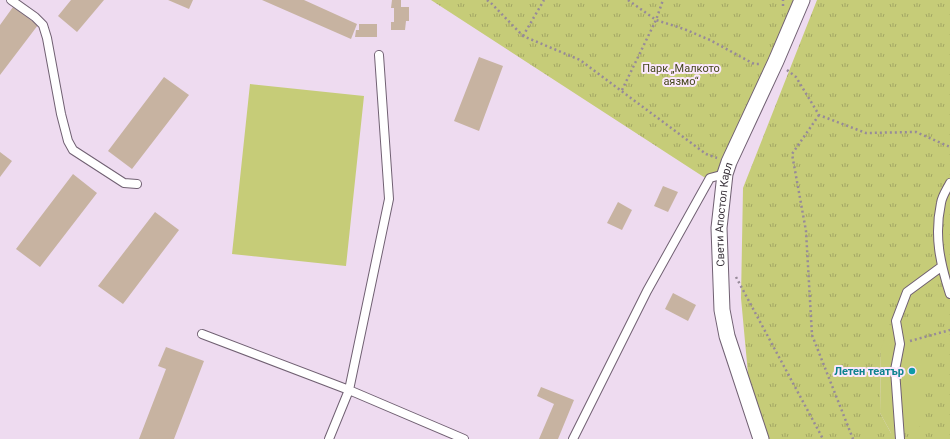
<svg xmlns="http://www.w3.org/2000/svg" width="950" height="439" font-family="Roboto,sans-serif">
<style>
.park{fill:url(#park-tufts);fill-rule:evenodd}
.garden{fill:#c6cc78}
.building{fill:#c7b3a1}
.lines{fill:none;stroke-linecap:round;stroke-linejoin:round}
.lane-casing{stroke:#706072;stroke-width:10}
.street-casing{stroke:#706072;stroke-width:17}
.path{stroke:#978a99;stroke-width:2.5;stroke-dasharray:2 3;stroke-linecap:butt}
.lane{stroke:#fff;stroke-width:8}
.street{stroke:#fff;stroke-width:15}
.culture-dot{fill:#0f9aa8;stroke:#fbe8fd;stroke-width:1.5}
.labels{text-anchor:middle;stroke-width:4;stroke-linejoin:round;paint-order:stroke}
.park-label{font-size:11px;fill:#45481d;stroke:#fbe8fd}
.street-label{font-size:11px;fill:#3d363e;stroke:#fbe8fd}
.culture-label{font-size:11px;font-weight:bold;fill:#0d838f;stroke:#fbe8fd;text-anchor:end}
</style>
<defs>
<pattern id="park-tufts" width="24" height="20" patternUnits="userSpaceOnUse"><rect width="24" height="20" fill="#c6cc78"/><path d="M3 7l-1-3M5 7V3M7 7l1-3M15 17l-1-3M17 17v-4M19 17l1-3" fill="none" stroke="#a2a664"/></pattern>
</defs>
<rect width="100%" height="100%" fill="#eedbf0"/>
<path class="park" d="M 431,0 L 798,0 L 713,183 Z
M 817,0 L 950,0 L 950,439 L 754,439 L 741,298 L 743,188 ZM 881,348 L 891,433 L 880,413 Z"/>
<path class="garden" d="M 250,84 L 364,96 L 346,266 L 232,254 Z
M 892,321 L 921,330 L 921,426 L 909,432 L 891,433 L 880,413 L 881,348 Z"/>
<path class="building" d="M 71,0 L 104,0 L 77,32 L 58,16 Z
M 168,0 L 193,0 L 189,9 Z
M 262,0 L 304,0 L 357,24 L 351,39 Z
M 392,0 L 401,0 L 401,7 L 409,7 L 409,21 L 406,21 L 405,30 L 391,30 L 391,22 L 394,22 L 394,8 L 391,8 Z
M 13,7 L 38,25 L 0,75 L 0,25 Z
M 359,24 L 377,24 L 377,37 L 355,37 L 356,30 L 359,30 Z
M 479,57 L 503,66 L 479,131 L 454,121 Z
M 164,77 L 189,95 L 132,169 L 108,151 Z
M 0,152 L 12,161 L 0,177 Z
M 73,174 L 97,193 L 40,267 L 16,249 Z
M 663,186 L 678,192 L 668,212 L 654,206 Z
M 618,202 L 632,210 L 622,230 L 607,223 Z
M 155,212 L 179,230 L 123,304 L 98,286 Z
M 673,293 L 696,305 L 688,321 L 665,309 Z
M 166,347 L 204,361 L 174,439 L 139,439 L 166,369 L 158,366 Z
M 541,387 L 574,400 L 558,439 L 539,439 L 554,404 L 537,396 Z"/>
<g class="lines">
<defs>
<path id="lane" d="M 11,0 L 35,17 L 43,25 L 47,38 L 61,114 L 68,141 L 73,150 L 124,183 L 137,184
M 950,183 C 947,189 942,196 941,203 C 934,236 940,263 950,294
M 202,334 L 349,390 L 464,439
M 329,439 L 349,390 L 389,199 L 379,55
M 573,439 L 647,291 L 710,178 L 725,174
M 900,439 L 895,370 L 900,344 L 896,321 L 907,292 L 941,267"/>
<g id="street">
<path id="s1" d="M 761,439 L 727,336 L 722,310 L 719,228 L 725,174 L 729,162 L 776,61 L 802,0"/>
</g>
</defs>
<use href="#lane" class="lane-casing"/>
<use href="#street" class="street-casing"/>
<path class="path" d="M 487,0 L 492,4 L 523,36 L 580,60 L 706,154 L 717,158
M 628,0 L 656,20 L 684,29 L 710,40 L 754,64 L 760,64
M 783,6 L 783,0
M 523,36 L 544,0
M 787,70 L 796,77 L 819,115 L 866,133 L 916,132 L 950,147
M 622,90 L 656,20 L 663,0
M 819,115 L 792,154 L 806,231 L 812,335 L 853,439
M 736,277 L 823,439
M 910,341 L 950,330"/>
<use href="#lane" class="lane"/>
<use href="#street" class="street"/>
</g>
<circle class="culture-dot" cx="912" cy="371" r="4"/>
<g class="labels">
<g class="park-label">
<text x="681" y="72">Парк „Малкото<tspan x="681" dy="13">аязмо“</tspan></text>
</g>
<g class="street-label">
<text dy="4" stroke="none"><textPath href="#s1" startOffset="231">Свети Апостол Карл</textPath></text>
</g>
<g class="culture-label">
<text x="904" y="375">Летен театър</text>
</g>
</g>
</svg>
